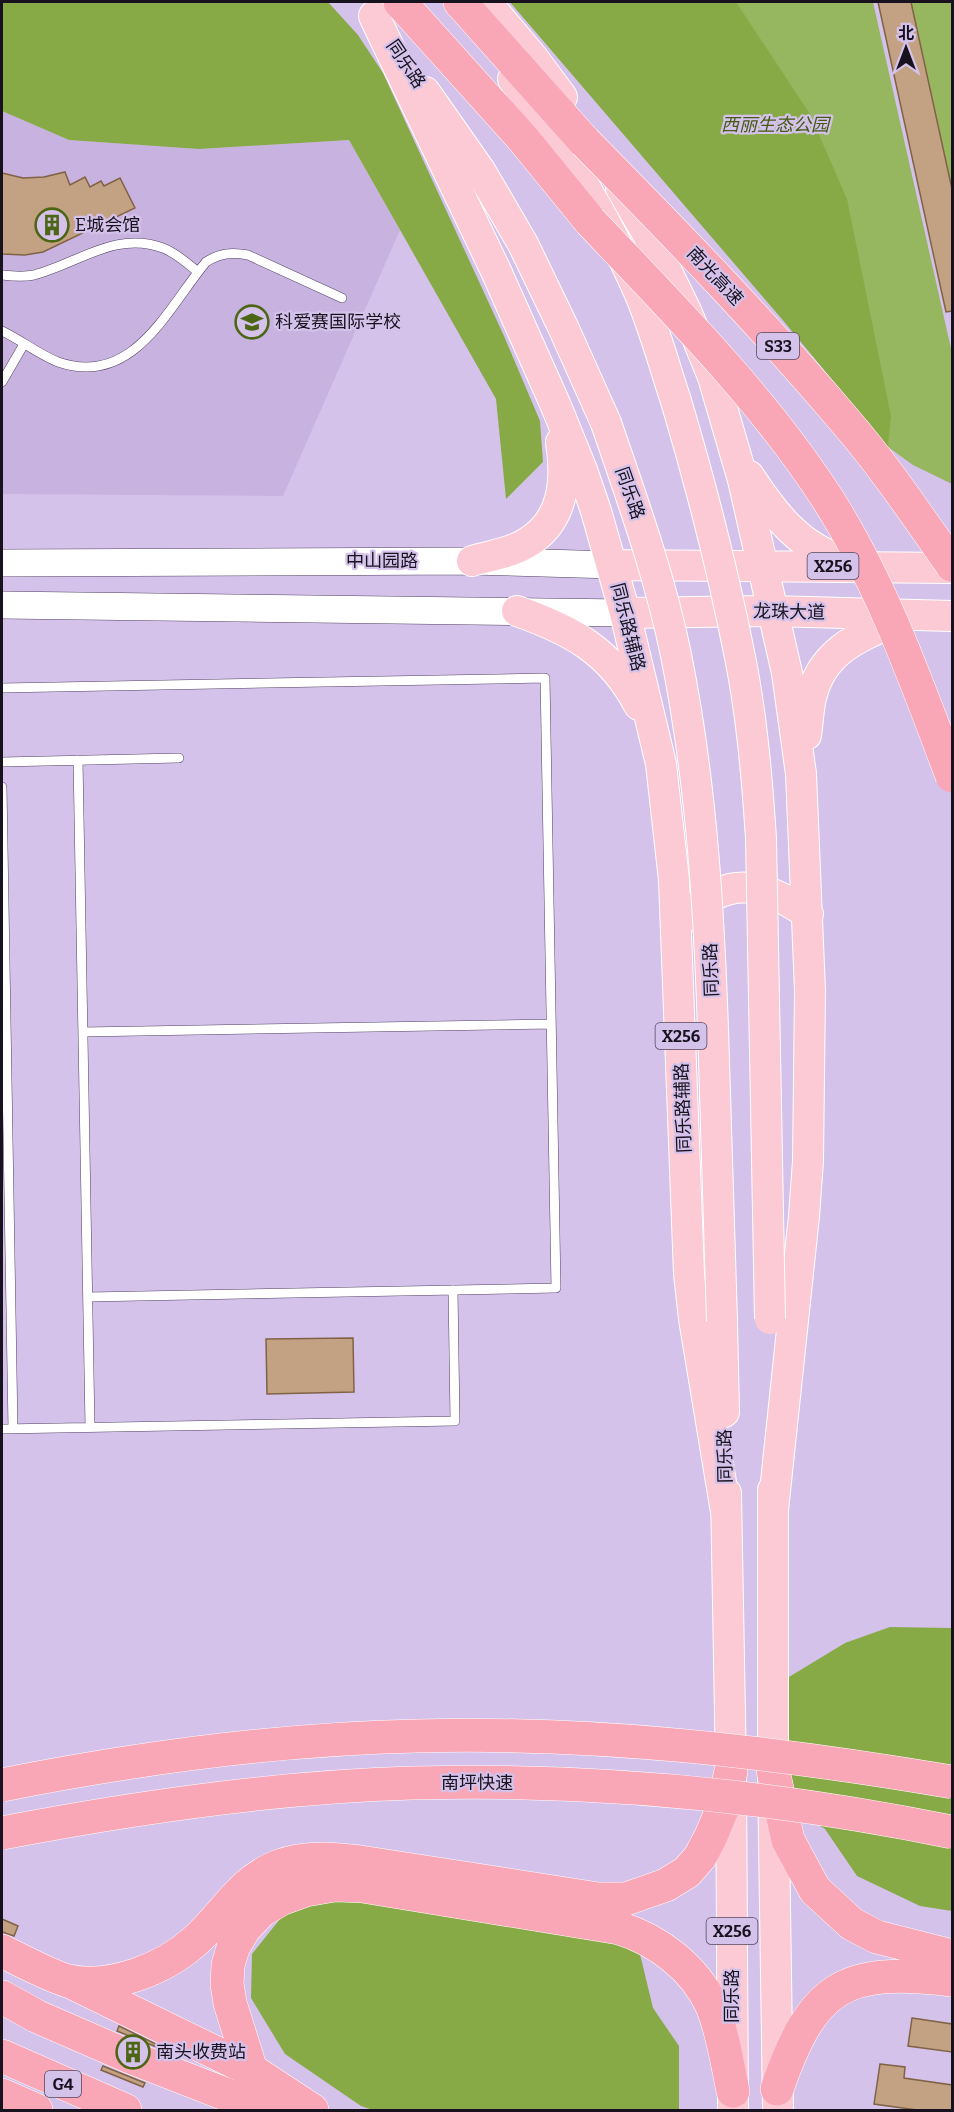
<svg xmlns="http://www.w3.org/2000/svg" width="954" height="2112" font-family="Bitter,'Noto Sans SC',serif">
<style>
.built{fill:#c8b3e0}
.green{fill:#97b660}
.forest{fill:#88aa46}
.building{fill:#c3a283;stroke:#806245;stroke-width:1.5}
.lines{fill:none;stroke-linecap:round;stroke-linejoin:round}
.lane-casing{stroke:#524263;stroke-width:10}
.secondary-casing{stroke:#524263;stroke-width:28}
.primary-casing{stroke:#fff;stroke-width:32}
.highway-casing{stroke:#fff;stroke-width:34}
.lane{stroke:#fff;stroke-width:9}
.secondary{stroke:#fff;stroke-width:27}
.primary{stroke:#fbcad4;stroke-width:30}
.highway{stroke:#f9a6b7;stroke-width:33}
.primary-bridge-casing{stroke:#fff;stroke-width:32;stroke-linecap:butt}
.highway-bridge-casing{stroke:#fff;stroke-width:34;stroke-linecap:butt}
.primary-bridge{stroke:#fbcad4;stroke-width:30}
.highway-bridge{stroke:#f9a6b7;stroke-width:33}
.labels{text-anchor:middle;stroke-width:4.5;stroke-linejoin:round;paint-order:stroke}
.shield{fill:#d4c2ea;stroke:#50475c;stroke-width:1.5}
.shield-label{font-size:16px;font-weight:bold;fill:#18121f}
.street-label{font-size:18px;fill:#18121f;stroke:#d4c2ea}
.park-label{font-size:18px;font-style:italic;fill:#445a13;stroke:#d4c2ea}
.poi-label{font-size:18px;fill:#18121f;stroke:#d4c2ea;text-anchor:start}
</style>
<rect width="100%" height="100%" fill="#d4c2ea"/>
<path class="built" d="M 2,111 L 69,140 L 199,149 L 349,140 L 400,230 L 283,496 L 2,494 Z"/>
<path class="green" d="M 510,2 L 873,2 L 952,353 L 952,484 L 913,465 L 888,447 L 782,319 Z
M 911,2 L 952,2 L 952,189 Z"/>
<path class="forest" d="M 2,2 L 328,2 L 358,35 L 383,73 L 504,336 L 540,421 L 543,462 L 506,499 L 496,399 L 349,140 L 199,149 L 69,140 L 2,111 Z
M 510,2 L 736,2 L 810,114 L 847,199 L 891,416 L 888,447 L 782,319 Z
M 890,1627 L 952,1628 L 952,1911 L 920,1906 L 857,1876 L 825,1829 L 786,1805 L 779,1683 L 845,1643 Z
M 362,1895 L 610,1938 L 639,1950 L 653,2008 L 679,2046 L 679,2110 L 373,2110 L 361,2106 L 285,2054 L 251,1998 L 252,1954 L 288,1909 Z"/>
<path class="building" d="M 878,2 L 911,2 L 952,189 L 952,311 L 946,312 Z
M 65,172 L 70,185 L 85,177 L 90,187 L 101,181 L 104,186 L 120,178 L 135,208 L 43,252 L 25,255 L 2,254 L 2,173 L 23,178 L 44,177 Z
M 353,1338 L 354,1392 L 267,1394 L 266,1339 Z
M 2,1919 L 18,1926 L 14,1936 L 2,1932 Z
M 912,2018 L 952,2024 L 952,2052 L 908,2046 Z
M 119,2026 L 160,2046 L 159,2048 L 117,2031 Z
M 880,2064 L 905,2067 L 904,2078 L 952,2085 L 952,2110 L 917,2110 L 874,2104 Z
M 103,2066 L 145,2083 L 143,2087 L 101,2070 Z"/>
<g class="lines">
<defs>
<path id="lane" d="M 2,275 C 11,276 24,277 34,275 C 77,264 116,230 163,248 C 176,253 187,263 198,272
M 2,331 C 21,340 38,354 58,362 C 133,388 167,309 206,262 C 220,253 232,252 248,255 L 342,298
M 2,382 L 24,344
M 2,688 L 545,678 L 556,1288 L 88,1297
M 78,760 L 90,1427
M 2,762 L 179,758
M 2,787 L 13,1429
M 83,1032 L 551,1024
M 2,1429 L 455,1421 L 453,1290"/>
<path id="secondary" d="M 2,563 L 472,561 L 613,565
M 2,605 L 625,613"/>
<path id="primary" d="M 486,2 L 533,58 L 562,97
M 374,16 L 496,271 L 556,406 L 582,470 L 596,511 L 625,613 L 661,764 L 674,880 L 689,1274 L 694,1319 L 726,1512
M 513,79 C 562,145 606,217 639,292 C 654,327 664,365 676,401
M 425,92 L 481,172 L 523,244 L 563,327 L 606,423
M 621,188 L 647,233 L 670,278 L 687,313 L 713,377 L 743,480 L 787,673 L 801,774 L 810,991 L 808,1161 L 804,1216 L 773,1510
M 749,476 C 773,513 801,550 846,561
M 472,561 C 489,556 510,553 525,544 C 564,522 567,481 561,442
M 613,565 L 952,568
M 517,611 C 571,630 611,651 639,705
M 625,613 L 772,611 L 952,616
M 806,735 C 808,723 808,710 811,698 C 822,649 861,636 902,618
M 688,916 C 728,873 765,884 808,914
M 722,1321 L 724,1412
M 773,1490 L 773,1770 L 778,2110
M 726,1493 L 731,1771 L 733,2110"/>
<path id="highway" d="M 400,2 L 524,140 L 590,221
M 460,2 L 585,142
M 773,1770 L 788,1840 L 815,1890 L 852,1924 L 877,1937 L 952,1956
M 2,1951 C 20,1960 50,1976 68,1981 C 111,1990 164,1969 195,1941 C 225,1915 240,1881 279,1866 C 306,1856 333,1859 360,1862 L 598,1899 L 626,1899 L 666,1885 L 687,1872 L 700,1857 L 711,1836 L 723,1807 L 731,1771
M 75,1984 L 251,2070
M 2,1997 L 36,2016 L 130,2057 L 266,2110
M 2,2056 L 125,2110
M 777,2089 C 813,1985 844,1967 952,1980
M 2,2095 L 36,2110
M 312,2110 L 251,2070 L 230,2003 L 227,1984 L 228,1965 L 233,1948 L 244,1929 L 261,1911 L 281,1899 L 306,1890 L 335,1885 L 362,1886 L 619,1928 C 658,1940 695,1968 712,2006 C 723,2033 727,2063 733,2091"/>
</defs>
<use href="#lane" class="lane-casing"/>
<use href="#secondary" class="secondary-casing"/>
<use href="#primary" class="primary-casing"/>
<use href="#highway" class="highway-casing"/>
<use href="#lane" class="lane"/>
<use href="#secondary" class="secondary"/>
<use href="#primary" class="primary"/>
<use href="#highway" class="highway"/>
<defs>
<path id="primary-bridge" d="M 676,401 C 701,485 723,571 740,657 C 752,717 757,778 761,838 L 770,1319
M 606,423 C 632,499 660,576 676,655 C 703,789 710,925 714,1061 C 717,1148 720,1235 722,1321"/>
<path id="highway-bridge" d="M 585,142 C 675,233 764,325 846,422 C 885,467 918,517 952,565
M 590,221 C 673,309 761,396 827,498 C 882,584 916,681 952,776
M 2,1785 C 138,1758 277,1739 417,1736 C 596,1731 776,1752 952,1782
M 2,1833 C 137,1807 274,1787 412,1783 C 593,1778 776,1796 952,1832"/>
</defs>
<use href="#primary-bridge" class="primary-bridge-casing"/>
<use href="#highway-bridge" class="highway-bridge-casing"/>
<use href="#primary-bridge" class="primary-bridge"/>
<use href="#highway-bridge" class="highway-bridge"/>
</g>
<defs>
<symbol id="building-ring" viewBox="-11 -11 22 22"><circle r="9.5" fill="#d4c2ea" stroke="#4d6616" stroke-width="1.5"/><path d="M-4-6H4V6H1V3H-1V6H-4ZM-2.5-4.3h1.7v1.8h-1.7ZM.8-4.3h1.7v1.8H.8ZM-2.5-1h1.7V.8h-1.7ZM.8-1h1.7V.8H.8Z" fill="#4d6616"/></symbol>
<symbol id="school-ring" viewBox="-11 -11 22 22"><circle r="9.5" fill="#d4c2ea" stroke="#4d6616" stroke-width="1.5"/><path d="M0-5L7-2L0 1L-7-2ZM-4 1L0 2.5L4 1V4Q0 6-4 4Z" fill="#4d6616"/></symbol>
</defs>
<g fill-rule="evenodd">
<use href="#building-ring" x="33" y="206" width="38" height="38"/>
<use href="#school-ring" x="233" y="303" width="38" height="38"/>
<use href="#building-ring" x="114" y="2033" width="38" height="38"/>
</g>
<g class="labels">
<g class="shield">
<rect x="757" y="333" width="42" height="26" rx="4.5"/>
<rect x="807.5" y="553" width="51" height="26" rx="4.5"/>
<rect x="655.5" y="1023" width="51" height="26" rx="4.5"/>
<rect x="706.5" y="1918" width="51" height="26" rx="4.5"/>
<rect x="45" y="2071" width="36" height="26" rx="4.5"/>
</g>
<g class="shield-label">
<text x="778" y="352">S33</text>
<text x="833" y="572">X256</text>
<text x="681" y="1042">X256</text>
<text x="732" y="1937">X256</text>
<text x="63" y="2090">G4</text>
</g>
<g class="street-label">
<text transform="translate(406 64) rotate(56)" y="6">同乐路</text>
<text transform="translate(715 276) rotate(47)" y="6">南光高速</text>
<text transform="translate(630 493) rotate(71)" y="6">同乐路</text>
<text x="382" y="567">中山园路</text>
<text transform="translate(789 612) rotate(1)" y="6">龙珠大道</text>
<text transform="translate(628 627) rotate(76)" y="6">同乐路辅路</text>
<text transform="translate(711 970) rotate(-92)" y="6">同乐路</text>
<text transform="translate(683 1108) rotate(-92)" y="6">同乐路辅路</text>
<text transform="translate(725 1456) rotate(-91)" y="6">同乐路</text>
<text x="477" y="1789">南坪快速</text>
<text transform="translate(732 1996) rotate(-90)" y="6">同乐路</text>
</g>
<g class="park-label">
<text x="775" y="131">西丽生态公园</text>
</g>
<g class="poi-label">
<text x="75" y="231">E城会馆</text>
<text x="275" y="328">科爱赛国际学校</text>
<text x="156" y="2058">南头收费站</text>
</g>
</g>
<rect width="954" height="2112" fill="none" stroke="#18121f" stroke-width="6"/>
<g transform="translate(906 48)" stroke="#d4c2ea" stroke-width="4.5" paint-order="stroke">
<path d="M0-4.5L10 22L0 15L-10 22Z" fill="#18121f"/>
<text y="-9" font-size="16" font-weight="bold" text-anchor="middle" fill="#18121f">北</text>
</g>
</svg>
